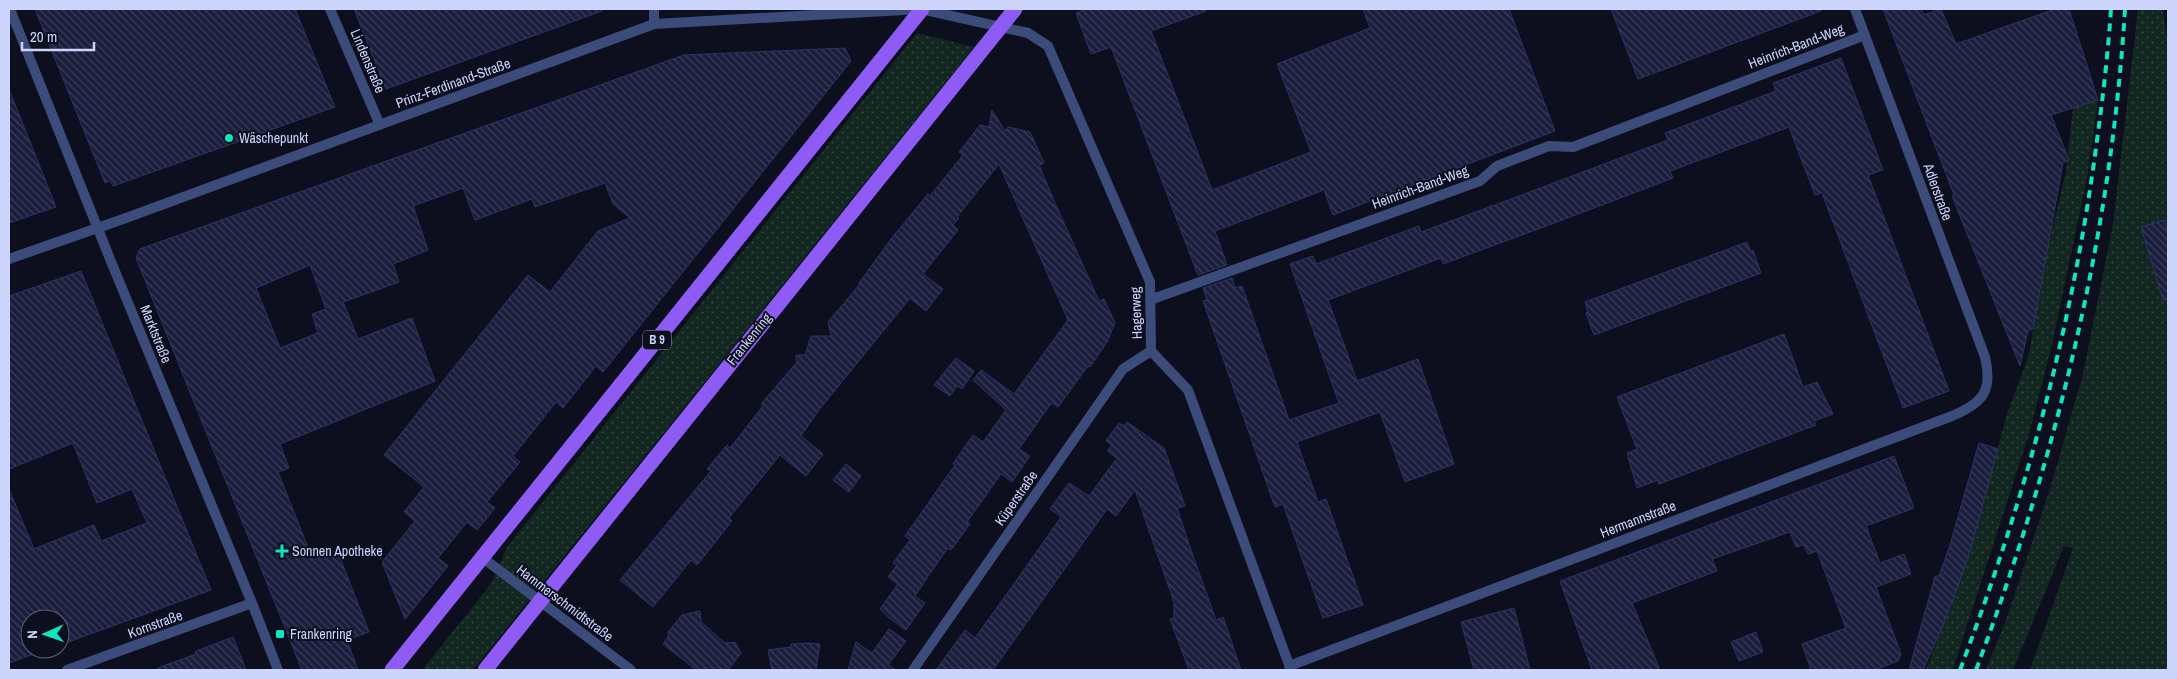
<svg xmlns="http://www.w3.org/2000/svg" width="2177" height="679" font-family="'Archivo Narrow',sans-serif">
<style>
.grass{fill:url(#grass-dots)}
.building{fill:url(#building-back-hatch);stroke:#2e3368;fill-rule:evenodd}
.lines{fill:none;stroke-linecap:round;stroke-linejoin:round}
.minor{stroke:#3b4b7a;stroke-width:10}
.primary{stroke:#8f5bf5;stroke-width:15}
.rail{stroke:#0ee6be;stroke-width:4;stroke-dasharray:8 6;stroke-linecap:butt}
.poi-dot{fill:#0ee6be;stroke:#0d0f1e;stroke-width:2}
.labels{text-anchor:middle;stroke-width:4;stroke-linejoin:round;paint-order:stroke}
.shield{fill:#0d0f1e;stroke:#939ab9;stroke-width:1}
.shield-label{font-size:12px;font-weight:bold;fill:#cdd5fc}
.street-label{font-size:14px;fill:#cdd5fc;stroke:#0d0f1e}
.poi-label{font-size:14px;fill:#cdd5fc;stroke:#0d0f1e;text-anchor:start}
</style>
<defs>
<pattern id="grass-dots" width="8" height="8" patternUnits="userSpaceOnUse" patternTransform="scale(1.25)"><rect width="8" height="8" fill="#112720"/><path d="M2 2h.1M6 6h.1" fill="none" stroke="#324541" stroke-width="1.8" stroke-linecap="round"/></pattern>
<pattern id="building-back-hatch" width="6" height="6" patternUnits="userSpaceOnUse" patternTransform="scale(1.25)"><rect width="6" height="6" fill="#1b1d3d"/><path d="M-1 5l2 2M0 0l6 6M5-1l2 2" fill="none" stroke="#3b3d5a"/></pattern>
</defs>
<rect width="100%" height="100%" fill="#0d0f1e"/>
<path class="grass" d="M 2138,9 L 2163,9 L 2168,46 L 2168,670 L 2030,670 L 2073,548 L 2064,546 L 2013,670 L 1986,670 L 2007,617 L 2050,489 L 2083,374 L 2113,224 Z
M 917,33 L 974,47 L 473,670 L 422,670 L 491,584 L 507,547 Z
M 2098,100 L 2087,178 L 2052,345 L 2029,434 L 1954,666 L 1952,670 L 1926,670 L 1970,550 L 2007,414 L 2028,358 L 2047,252 L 2066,171 L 2073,108 Z"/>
<path class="building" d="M 35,9 L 295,9 L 335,107 L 113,186 L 110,181 L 105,183 Z
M 354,9 L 602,9 L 602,11 L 386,89 Z
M 1086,9 L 1205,9 L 1206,11 L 1151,31 L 1212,190 L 1311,152 L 1277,64 L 1370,28 L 1363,9 L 1509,9 L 1555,131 L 1333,215 L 1324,190 L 1215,231 L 1227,265 L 1198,275 L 1111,47 L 1091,54 L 1076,13 Z
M 1611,9 L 1820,9 L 1821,11 L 1638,79 Z
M 1883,9 L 1921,9 L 1924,15 L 1941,9 L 1956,44 L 2055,9 L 2069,9 L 2098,100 L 2051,115 L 2069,160 L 2063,163 L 2033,329 L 2028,331 L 2020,366 L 1952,196 L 1954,195 Z
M 845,48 L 851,61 L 603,372 L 596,366 L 563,408 L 556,402 L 513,456 L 520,462 L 487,502 L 495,508 L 477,530 L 467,522 L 438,558 L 448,566 L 405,619 L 382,562 L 415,521 L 404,512 L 424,487 L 384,455 L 528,275 L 550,292 L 598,231 L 630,218 L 613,204 L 605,183 L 535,207 L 532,199 L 475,220 L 463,188 L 413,206 L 428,250 L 393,264 L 399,282 L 343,302 L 358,339 L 412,318 L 435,381 L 280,444 L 289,468 L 278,472 L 313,560 L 337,550 L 369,632 L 347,640 L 358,670 L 302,670 L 136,258 L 140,249 L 684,55 ZM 310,265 L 326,309 L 312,314 L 318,333 L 280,348 L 256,288 Z
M 1841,58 L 1883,170 L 1868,175 L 1949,391 L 1903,408 L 1822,193 L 1815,195 L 1789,127 L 1670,171 L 1673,178 L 1549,225 L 1443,264 L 1441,258 L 1328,300 L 1357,381 L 1418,359 L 1454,464 L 1405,482 L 1380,412 L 1297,442 L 1318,502 L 1326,499 L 1363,605 L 1323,618 L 1283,504 L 1275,507 L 1203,301 L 1207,300 L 1203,288 L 1232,278 L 1235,288 L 1242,286 L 1289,420 L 1339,403 L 1290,264 L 1313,256 L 1316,264 L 1419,226 L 1421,232 L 1503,202 L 1668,140 L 1665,133 L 1776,91 L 1773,83 Z
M 10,92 L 56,207 L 9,223 L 9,93 Z
M 992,110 L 1005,131 L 1008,127 L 1030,132 L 1044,163 L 1039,165 L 1055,203 L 1099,301 L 1104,299 L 1115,323 L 1107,342 L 1090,367 L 1088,366 L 1058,407 L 1052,403 L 1049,406 L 1019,449 L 1030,456 L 1012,482 L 1001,474 L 967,522 L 970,524 L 951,550 L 948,548 L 931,572 L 915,596 L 925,603 L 906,630 L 888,617 L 880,609 L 898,584 L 888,577 L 897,565 L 893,563 L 910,540 L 905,536 L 955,465 L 953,464 L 973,435 L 983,442 L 1006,410 L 973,380 L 981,370 L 1014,394 L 1068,320 L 999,164 L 957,217 L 959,218 L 953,225 L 958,230 L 923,274 L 943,289 L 926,311 L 910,298 L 819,410 L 801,436 L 823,454 L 806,476 L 780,455 L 729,518 L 732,521 L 697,565 L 691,560 L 653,607 L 620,580 L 711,471 L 707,469 L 727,445 L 730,448 L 763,406 L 761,404 L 797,362 L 796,355 L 805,355 L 811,336 L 831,336 L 828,322 L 860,284 L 859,283 L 891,239 L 928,194 L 930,196 L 963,155 L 959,152 L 980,125 L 989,127 Z
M 2164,220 L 2168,235 L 2168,299 L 2163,300 L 2141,227 Z
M 1747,242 L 1751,252 L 1753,250 L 1761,273 L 1594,335 L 1586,313 L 1588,312 L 1585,302 Z
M 81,271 L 211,590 L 60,645 L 60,619 L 30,619 L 30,649 L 48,649 L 9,663 L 9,489 L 34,549 L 94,525 L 101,541 L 147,523 L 132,489 L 97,503 L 73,443 L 9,469 L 9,296 Z
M 1784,334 L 1803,387 L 1817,382 L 1833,414 L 1814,421 L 1816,425 L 1659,484 L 1658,480 L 1637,488 L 1627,453 L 1637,449 L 1617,397 Z
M 956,358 L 974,371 L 962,389 L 957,386 L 950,396 L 934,385 Z
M 1127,422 L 1164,448 L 1185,506 L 1177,508 L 1191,550 L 1216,620 L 1223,617 L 1241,670 L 1189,670 L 1170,619 L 1174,618 L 1174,602 L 1135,490 L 1116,516 L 1107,509 L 993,670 L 936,670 L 965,630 L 975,638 L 1019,577 L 1061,517 L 1050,509 L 1069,483 L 1089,496 L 1117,458 L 1107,451 L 1112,445 L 1106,441 L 1119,423 L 1124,426 Z
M 1979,443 L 1998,449 L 1970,551 L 1952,603 L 1951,602 L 1944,623 L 1923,670 L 1909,670 L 1935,576 L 1939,576 L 1950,545 Z
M 1894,456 L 1914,508 L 1866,526 L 1880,563 L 1904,554 L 1911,574 L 1876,587 L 1901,654 L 1898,661 L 1875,670 L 1811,670 L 1802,644 L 1846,628 L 1817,551 L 1808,554 L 1804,545 L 1796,547 L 1790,532 L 1712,559 L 1717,571 L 1632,603 L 1660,670 L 1592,670 L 1560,581 Z
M 846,464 L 861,476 L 849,492 L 833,480 Z
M 1514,608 L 1530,670 L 1474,670 L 1461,622 Z
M 700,611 L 701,622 L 725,643 L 735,642 L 741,653 L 728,670 L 696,670 L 663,644 L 668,637 L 668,632 L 682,615 Z
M 889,629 L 906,641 L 888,665 L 896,670 L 848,670 L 856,642 L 872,653 Z
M 1756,632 L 1763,652 L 1739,661 L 1731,642 Z
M 233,637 L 246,670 L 158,670 L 158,668 L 196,654 L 195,652 L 199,650 Z
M 809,643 L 820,644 L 816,670 L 772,670 L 768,650 L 791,647 L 791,644 Z"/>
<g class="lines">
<path class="minor" d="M 10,9 L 112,264 L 252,603 L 278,670
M 330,9 L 380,125
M 654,9 L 654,24
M 9,259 L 126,218 L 654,24 L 921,9 L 1028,33 L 1048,46 L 1150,282 L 1151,351 L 1188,390 L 1291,670
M 1150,300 L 1480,181 L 1497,166 L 1549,146 L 1573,147 L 1865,35
M 483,558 L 631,670
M 1289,666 L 1952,416 C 1983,403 1993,391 1985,357 L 1855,9
M 67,670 L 252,603
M 913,670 L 1123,369 L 1151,351"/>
<path class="primary" d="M 392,670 L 922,9
M 485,670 L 1015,9"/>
<path class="rail" d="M 1960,670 C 2026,496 2073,325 2097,140 C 2103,97 2108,53 2111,9
M 1976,670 C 2056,457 2111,237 2125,9"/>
</g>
<g class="poi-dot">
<circle cx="229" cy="138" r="5"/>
<path d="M279.5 543.5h5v5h5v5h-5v5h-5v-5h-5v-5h5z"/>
<rect x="275" y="629" width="10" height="10" rx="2.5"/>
</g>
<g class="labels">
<rect class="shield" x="643" y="330.5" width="28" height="19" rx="4"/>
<g class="shield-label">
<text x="657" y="344">B 9</text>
</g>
<g class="street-label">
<text transform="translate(1796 46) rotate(-21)" y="5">Heinrich-Band-Weg</text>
<text transform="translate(368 61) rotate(67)" y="5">Lindenstraße</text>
<text transform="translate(453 83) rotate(-20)" y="5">Prinz-Ferdinand-Straße</text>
<text transform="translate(1420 187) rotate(-20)" y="5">Heinrich-Band-Weg</text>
<text transform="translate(1938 192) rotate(70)" y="5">Adlerstraße</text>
<text transform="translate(1136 313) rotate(-92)" y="5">Hagerweg</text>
<text transform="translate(156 334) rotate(68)" y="5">Marktstraße</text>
<text transform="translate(749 339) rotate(-51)" y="5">Frankenring</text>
<text transform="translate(1016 498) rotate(-55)" y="5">Küperstraße</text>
<text transform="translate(1638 519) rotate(-21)" y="5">Hermannstraße</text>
<text transform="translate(565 603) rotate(37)" y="5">Hammerschmidtstraße</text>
<text transform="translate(155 624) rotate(-20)" y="5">Kornstraße</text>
</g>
<g class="poi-label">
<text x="239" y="143">Wäschepunkt</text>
<text x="292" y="556">Sonnen Apotheke</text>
<text x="290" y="639">Frankenring</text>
</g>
</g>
<rect width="2177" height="679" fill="none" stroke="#cdd5fc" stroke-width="20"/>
<g transform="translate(45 634) rotate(268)"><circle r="24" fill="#0d0f1e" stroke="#5a5e77"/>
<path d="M0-4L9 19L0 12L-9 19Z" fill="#0ee6be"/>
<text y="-8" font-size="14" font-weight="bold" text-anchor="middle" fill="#cdd5fc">N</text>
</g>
<path d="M22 42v8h72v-8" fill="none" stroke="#cdd5fc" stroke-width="2.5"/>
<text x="30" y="42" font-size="15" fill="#cdd5fc" stroke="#0d0f1e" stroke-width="4" paint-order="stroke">20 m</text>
</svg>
